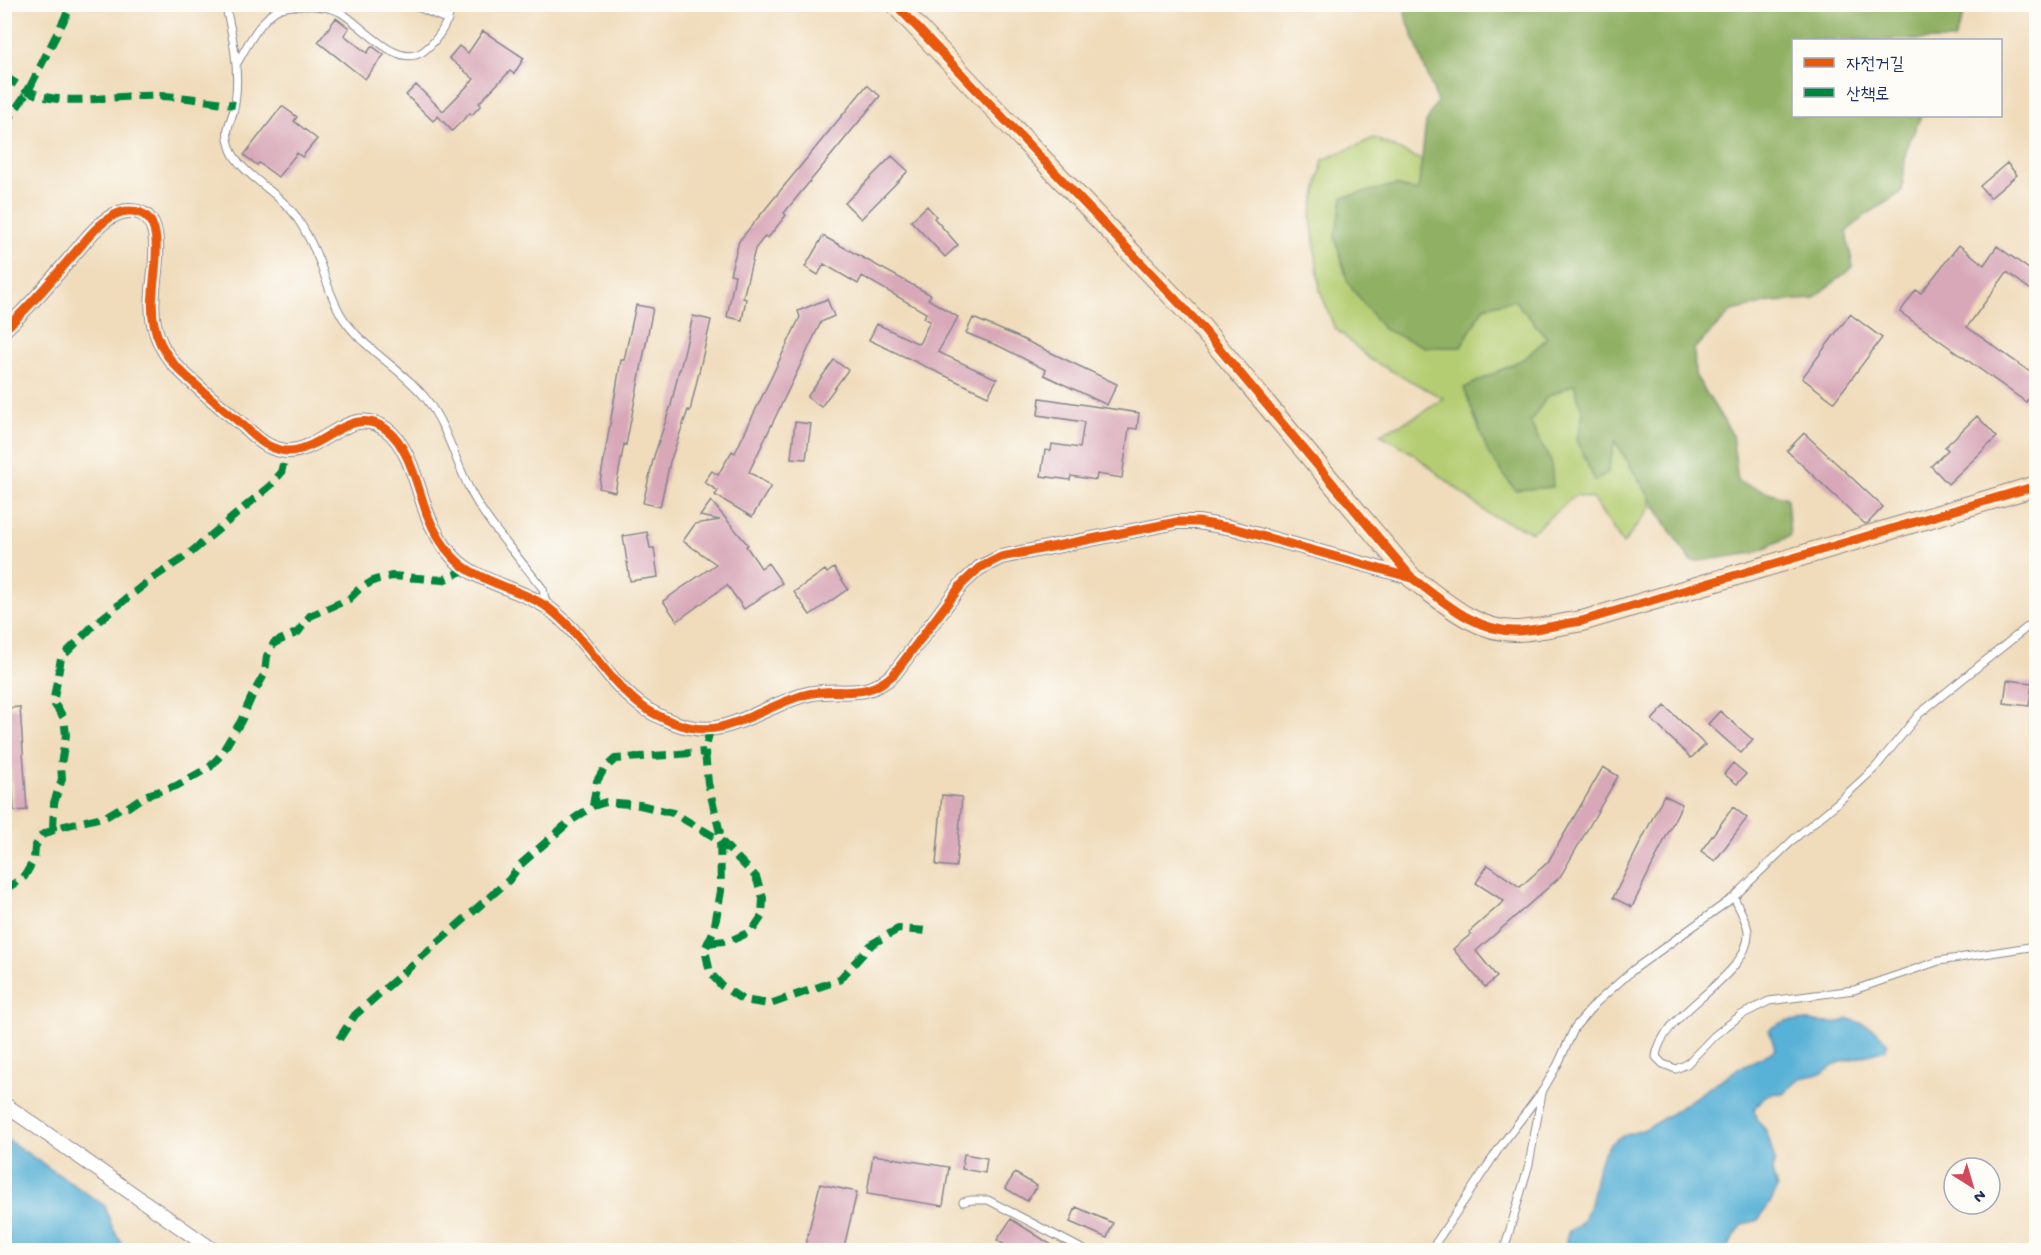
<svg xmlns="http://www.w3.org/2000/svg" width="2041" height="1255" font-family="'Gochi Hand','Poor Story',sans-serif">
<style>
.green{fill:#b5cd72;stroke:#687e68;stroke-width:1.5}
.forest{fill:#90b064;stroke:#567061;stroke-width:1.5}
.water{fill:#59b1d6;stroke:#3a709a;stroke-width:1.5}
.building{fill:#d8a7b8}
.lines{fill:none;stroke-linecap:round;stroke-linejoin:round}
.lane-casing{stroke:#86868c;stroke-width:9}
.street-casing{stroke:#86868c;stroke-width:16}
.secondary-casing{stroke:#86868c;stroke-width:22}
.lane{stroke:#fff;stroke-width:7}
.street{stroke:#fff;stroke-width:14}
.secondary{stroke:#fde5c5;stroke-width:20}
.quiet{stroke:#00873e;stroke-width:8;stroke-dasharray:15 8;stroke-linecap:butt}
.cycleway-casing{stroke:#fdfcf7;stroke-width:13}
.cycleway{stroke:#e8590c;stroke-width:9}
</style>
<rect width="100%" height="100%" fill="#fdfcf7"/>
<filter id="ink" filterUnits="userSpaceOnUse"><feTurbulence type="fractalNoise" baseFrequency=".0167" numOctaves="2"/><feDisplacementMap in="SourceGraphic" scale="12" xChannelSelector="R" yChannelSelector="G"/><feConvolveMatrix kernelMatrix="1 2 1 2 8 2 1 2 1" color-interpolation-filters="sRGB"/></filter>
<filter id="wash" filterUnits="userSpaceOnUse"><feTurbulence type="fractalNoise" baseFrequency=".008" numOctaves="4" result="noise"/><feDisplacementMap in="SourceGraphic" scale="24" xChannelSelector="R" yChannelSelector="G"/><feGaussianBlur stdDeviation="1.35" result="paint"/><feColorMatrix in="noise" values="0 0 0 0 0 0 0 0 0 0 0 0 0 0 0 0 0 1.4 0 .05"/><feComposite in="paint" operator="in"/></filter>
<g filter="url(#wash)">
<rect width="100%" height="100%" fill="#f0dcbb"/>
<path class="green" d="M 1374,138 L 1437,167 L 1505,279 L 1646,454 L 1651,507 L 1623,544 L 1593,499 L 1576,495 L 1532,532 L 1490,515 L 1412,453 L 1380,434 L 1419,415 L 1443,398 L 1371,360 L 1334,327 L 1320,290 L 1311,216 L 1323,160 Z"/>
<path class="forest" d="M 1965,5 L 1967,7 L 1954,40 L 1794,40 L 1794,116 L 1921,116 L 1906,150 L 1902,192 L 1866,215 L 1846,232 L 1853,267 L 1813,299 L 1771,302 L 1732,311 L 1694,349 L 1695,375 L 1732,434 L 1738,482 L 1787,498 L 1790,536 L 1754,553 L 1692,562 L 1671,532 L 1615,441 L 1608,472 L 1595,481 L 1577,440 L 1583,413 L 1574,384 L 1547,397 L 1530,422 L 1551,462 L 1553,487 L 1515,490 L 1488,453 L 1464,388 L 1525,358 L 1547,338 L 1514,300 L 1484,307 L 1461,347 L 1425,347 L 1383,329 L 1348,283 L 1335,237 L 1343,197 L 1395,185 L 1418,191 L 1426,123 L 1437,101 L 1405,14 L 1408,5 Z"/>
<path class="water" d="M 1849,1019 C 1866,1024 1877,1029 1888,1043 L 1885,1050 L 1838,1063 L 1823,1073 L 1801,1078 L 1783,1094 C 1766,1091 1763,1097 1754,1110 L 1757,1121 L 1765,1129 L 1769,1139 L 1775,1161 L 1772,1171 L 1777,1188 L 1772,1200 L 1758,1220 L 1742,1225 L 1726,1250 L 1564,1250 L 1568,1232 C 1572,1230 1577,1227 1580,1224 C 1597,1207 1590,1166 1610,1144 C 1621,1133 1633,1135 1647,1128 C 1680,1110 1710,1085 1743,1066 C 1754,1060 1766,1057 1775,1049 L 1769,1030 C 1793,1009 1821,1031 1849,1019 Z
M 5,1138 L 105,1206 L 113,1229 L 126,1250 L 5,1250 Z"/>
<g id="blocks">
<path class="building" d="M 336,18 L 349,28 L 344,35 L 367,53 L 372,46 L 384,55 L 365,79 L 318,42 Z
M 483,31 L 524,58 L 514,74 L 510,71 L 479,103 L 481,105 L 472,115 L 470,113 L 452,131 L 438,116 L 433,121 L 406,95 L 416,85 L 443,111 L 474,79 L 449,58 L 459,46 L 468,53 Z
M 867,85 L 880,96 L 784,213 L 786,215 L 768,238 L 765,236 L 755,249 L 743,298 L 746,299 L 742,320 L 727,317 L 735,275 L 730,274 L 739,241 Z
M 282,106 L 297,117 L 294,121 L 317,139 L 302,157 L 297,153 L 278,177 L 259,163 L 257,165 L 244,155 Z
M 892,156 L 908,171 L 861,219 L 845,203 Z
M 2007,163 L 2017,175 L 1990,198 L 1980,186 Z
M 927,206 L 936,216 L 934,218 L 958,245 L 945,257 L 911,221 Z
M 823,236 L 931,295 L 928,299 L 958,317 L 938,352 L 997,379 L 988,396 L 869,340 L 877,324 L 919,344 L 930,321 L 924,318 L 926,313 L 862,276 L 858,284 L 824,264 L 818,275 L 805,267 Z
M 1959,245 L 1984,265 L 1997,246 L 2037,275 L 2037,283 L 2031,290 L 2007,272 L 1967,327 L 2037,377 L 2037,388 L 2026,402 L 1900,312 L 1916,290 L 1921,293 Z
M 827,299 L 834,316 L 821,322 L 749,472 L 771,486 L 752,517 L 715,495 L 718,491 L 704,482 L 712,471 L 718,475 L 732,451 L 735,453 L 800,317 L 798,311 Z
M 636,305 L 653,308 L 626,445 L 624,444 L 615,492 L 599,488 L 621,360 L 624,360 Z
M 1850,314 L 1882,338 L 1834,402 L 1802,378 Z
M 693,316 L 711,320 L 690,411 L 688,410 L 670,462 L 660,507 L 643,503 L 654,456 L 671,405 L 679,370 L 680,370 Z
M 973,318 L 1016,336 L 1117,384 L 1107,405 L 1044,375 L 1046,370 L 1001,347 L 966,333 Z
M 834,360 L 848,370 L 821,407 L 807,397 Z
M 1040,398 L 1139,413 L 1137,429 L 1129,428 L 1122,478 L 1097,474 L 1096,480 L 1071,476 L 1070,480 L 1041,476 L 1045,450 L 1051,451 L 1052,444 L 1080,448 L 1084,422 L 1038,415 Z
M 1977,416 L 1997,437 L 1948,484 L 1931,466 L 1948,450 L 1945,447 Z
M 795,422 L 811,424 L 806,459 L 791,458 Z
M 1804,433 L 1883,507 L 1868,523 L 1865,524 L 1787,451 Z
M 711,501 L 748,545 L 746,546 L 761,568 L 768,563 L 782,583 L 744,609 L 727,585 L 677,621 L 663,601 L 716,564 L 683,541 L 695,524 L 720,520 L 700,516 Z
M 647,532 L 650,548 L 654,548 L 658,577 L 630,581 L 623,536 Z
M 834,568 L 848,589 L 810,615 L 794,592 L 825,570 L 827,573 Z
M 2007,680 L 2032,683 L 2029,706 L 2004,703 Z
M 1665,706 L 1705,745 L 1691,758 L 1652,720 Z
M 20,707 L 27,810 L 14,811 L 7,708 Z
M 1720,711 L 1753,740 L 1741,753 L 1708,724 Z
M 1733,763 L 1746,774 L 1737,784 L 1724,774 Z
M 1603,767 L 1618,776 L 1560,877 L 1476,951 L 1497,977 L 1485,987 L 1453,949 L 1471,934 L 1469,932 L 1504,901 L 1476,883 L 1488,865 L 1520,887 L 1548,862 Z
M 942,795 L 962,797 L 956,867 L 936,865 Z
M 1664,795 L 1682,804 L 1632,907 L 1613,898 Z
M 1733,807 L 1747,818 L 1715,861 L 1701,851 Z
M 964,1154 L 987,1158 L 985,1173 L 962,1169 Z
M 873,1155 L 949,1167 L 943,1206 L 867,1194 Z
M 1015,1173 L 1037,1186 L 1027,1201 L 1005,1188 Z
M 820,1184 L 857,1192 L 843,1251 L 804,1251 Z
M 1076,1207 L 1113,1223 L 1107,1238 L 1070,1222 Z
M 1011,1219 L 1061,1251 L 1014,1251 L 997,1240 Z"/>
</g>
</g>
<g filter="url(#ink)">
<use href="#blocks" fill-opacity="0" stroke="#86868c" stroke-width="1.5"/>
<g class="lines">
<defs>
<path id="lane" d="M 225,4 C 233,36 240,71 235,103 C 233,122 223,125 230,147 C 237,172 280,193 295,215 C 305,230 314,247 320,263 C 327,282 332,301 343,318 C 365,351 403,369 427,400 C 447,427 455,460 470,490 C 486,522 521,560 543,589 L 546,604
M 411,4 L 448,20
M 236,65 C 246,48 262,15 281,8 C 296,4 326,5 340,12 C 363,25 398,72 425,50 C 440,38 447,23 453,4
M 1734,897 C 1738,907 1747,921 1748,931 C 1752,977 1660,1012 1656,1057 L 1663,1064 L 1676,1069 L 1687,1064 L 1714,1036 L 1741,1015 L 1769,1001 L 1854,990 L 1939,961 L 2036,946
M 963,1202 L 971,1200 L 988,1200 L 1084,1250
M 1431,1250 L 1500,1147 L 1543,1090 L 1558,1064 L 1575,1027 L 1596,1003 L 1633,970 L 1734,897 L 1795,838 L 1836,804 L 1875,768 L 1919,714 L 2036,620
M 1504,1250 L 1529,1164 L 1542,1093"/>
<path id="street" d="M 4,330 C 29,307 51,281 73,255 C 81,246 89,235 98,227 C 106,219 119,210 131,211 C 168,212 154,269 153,292 C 152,302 152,314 154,324 C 157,339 163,351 173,363 C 195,386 220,406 244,426 C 251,433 260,442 269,446 C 273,448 282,451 287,451 C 323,452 350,403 386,429 C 409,445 418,489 427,514 C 433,529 442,545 453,557 C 475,582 520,588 547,607 C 584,634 603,676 639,704 C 649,712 660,717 672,722 C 688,728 705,731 721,727 C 748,721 776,703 804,695 C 840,685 862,703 894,674 L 962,584 L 979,568 L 1001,557 L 1177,522 L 1198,522 L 1233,528 L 1410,577
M 4,1104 L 213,1250"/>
<path id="secondary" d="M 895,4 L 1198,323 L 1412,578 C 1443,601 1477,633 1518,631 C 1539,630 1561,624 1582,621 L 2036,486"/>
</defs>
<use href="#lane" class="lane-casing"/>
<use href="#street" class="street-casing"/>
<use href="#secondary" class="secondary-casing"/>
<use href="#lane" class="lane"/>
<use href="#street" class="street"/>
<use href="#secondary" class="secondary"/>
<path class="quiet" d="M 4,76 C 17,84 30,94 45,97 C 77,104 111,96 143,96 C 174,95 204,100 235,105
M 4,126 L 28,91 L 72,4
M 710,729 L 705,752 L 708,783 L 720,833 L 721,891 L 714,930 L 705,949 L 710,973 L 722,986 L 743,1000 L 770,1004 L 839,980 L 872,944 L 898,929 L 927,931
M 593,806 L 597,781 L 604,769 L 615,759 L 705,752
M 53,830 L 54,803 L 62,779 L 61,764 L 66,735 L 64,718 L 55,705 L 54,698 L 61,658 L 95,624 L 151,579 L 189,554 L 271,485 L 281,473 L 286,451
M 4,890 L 24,877 L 34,860 L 35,847 L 42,835 L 60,827 L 107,816 L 120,808 L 128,807 L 144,796 L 176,786 L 210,767 L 220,756 L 241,721 L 252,696 L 265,673 L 267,656 L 274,643 L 298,632 L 310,616 L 349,599 L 359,589 L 375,580 L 392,576 L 443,580 L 468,568
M 339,1039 L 355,1015 L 509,880 L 520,865 L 569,822 L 593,806 L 606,802 L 640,805 L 673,813 L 720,840 L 756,877 L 763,898 L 762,916 L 752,931 L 732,940 L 708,943"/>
<defs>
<path id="cycleway" d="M 895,4 L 1198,323 L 1412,578 C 1443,601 1477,633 1518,631 C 1539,630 1561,624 1582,621 L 2036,486
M 4,330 C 29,307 51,281 73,255 C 81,246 89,235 98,227 C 106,219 119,210 131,211 C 168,212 154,269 153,292 C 152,302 152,314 154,324 C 157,339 163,351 173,363 C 195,386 220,406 244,426 C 251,433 260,442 269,446 C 273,448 282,451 287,451 C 323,452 350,403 386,429 C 409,445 418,489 427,514 C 433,529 442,545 453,557 C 475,582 520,588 547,607 C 584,634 603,676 639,704 C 649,712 660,717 672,722 C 688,728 705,731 721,727 C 748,721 776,703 804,695 C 840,685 862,703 894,674 L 962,584 L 979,568 L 1001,557 L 1177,522 L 1198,522 L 1233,528 L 1412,578"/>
</defs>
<use href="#cycleway" class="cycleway-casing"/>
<use href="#cycleway" class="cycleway"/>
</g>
</g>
<rect width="2041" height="1255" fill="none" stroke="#fdfcf7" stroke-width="24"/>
<rect x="1792" y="39" width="210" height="78" fill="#fdfcf7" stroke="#a3aaba" stroke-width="1.5"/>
<rect x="1804" y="58" width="30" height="9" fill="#e8590c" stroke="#a3aaba" stroke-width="1.5"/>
<text x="1846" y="69" font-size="18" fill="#1b2f5e">자전거길</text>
<rect x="1804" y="88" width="30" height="9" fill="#00873e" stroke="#a3aaba" stroke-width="1.5"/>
<text x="1846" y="99" font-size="18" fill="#1b2f5e">산책로</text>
<g transform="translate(1972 1186) rotate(143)"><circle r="28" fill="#fdfcf7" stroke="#a3aaba" stroke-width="1.5"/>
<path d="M0-4.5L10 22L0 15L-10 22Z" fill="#d1495b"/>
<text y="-9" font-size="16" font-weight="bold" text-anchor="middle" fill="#1b2f5e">N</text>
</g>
</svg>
